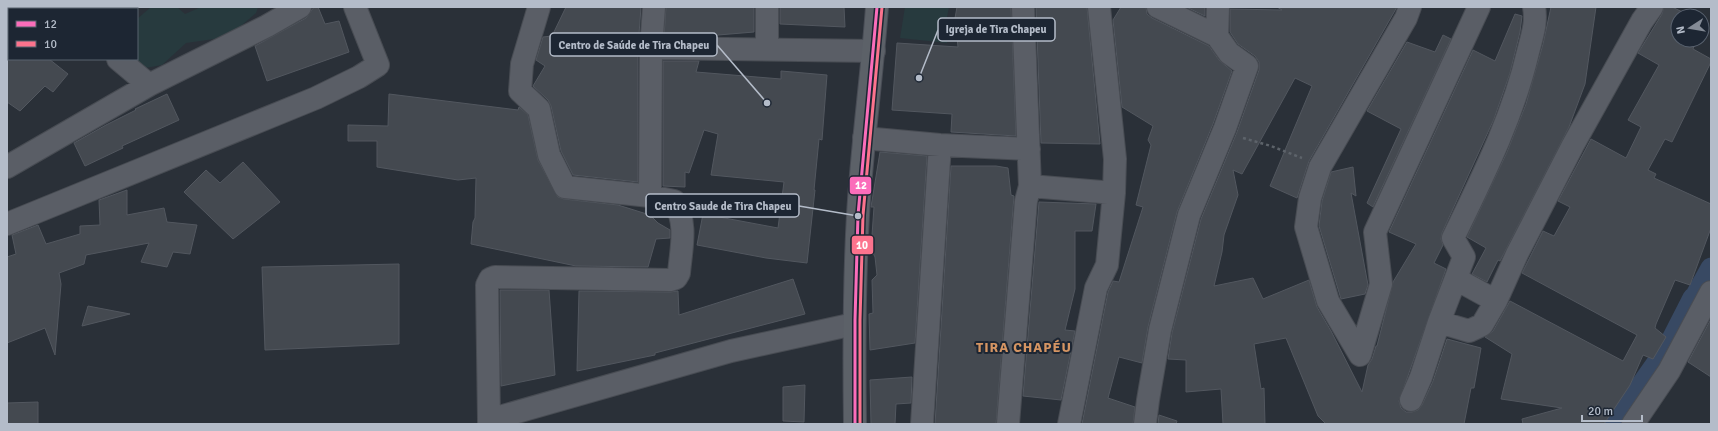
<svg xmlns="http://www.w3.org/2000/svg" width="1718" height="431" font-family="Signika,sans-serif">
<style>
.green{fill:#273a3e}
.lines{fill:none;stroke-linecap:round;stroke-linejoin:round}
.canal{stroke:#384963;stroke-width:21}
.building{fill:#444950;stroke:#52575f}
.minor-casing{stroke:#484c53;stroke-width:24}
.major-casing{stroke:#484c55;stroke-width:24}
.path{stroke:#5d636a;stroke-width:2.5;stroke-dasharray:3 3;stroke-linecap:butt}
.minor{stroke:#5a5e66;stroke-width:22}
.major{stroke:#5c6168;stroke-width:22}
.bus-1-casing{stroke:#1d2633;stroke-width:6}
.bus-2-casing{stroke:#1d2633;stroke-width:6}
.bus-1{stroke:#fb6dba;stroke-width:3}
.bus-2{stroke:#fc738d;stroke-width:3}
.labels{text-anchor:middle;stroke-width:4;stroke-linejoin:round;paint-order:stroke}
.district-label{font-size:14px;font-weight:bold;letter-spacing:1px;fill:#d59563;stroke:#1d2633}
.leader{fill:none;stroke:#b4bcc9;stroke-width:1.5}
.callout-dot{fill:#b4bcc9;stroke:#1d2633;stroke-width:1.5}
.callout{fill:#1d2633;stroke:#b4bcc9;stroke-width:1.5}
.callout-label{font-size:11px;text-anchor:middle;font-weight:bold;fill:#b4bcc9}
.line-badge{stroke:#1d2633;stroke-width:1.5}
.badge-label{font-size:11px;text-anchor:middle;font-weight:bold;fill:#fff}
</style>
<rect width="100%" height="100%" fill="#2a3038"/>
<path class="green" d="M 151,7 L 177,7 L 185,14 L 201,7 L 258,7 L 256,13 L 228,37 L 186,43 L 162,65 L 145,68 L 134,59 L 137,59 L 137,19 Z
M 905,7 L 949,7 L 947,17 L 947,43 L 900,38 Z"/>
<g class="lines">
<path class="canal" d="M 1696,295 L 1711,268
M 1625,408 L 1668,347 L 1693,298
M 1613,424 L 1623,410"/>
</g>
<path class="building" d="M 314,7 L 318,7 L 325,24 L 339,21 L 349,52 L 267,81 L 255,46 L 306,18 Z
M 566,7 L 641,7 L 638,48 L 638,182 L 573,175 L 561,151 L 551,106 L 548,100 L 533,86 L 545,66 L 536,60 L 543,37 L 552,36 Z
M 666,7 L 754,7 L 754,32 L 706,36 L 664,36 Z
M 780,7 L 844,7 L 845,27 L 780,24 Z
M 957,7 L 1011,7 L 1016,136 L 951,132 L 952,114 L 892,110 L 897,43 L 958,47 L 955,18 Z
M 1036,7 L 1087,7 L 1100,144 L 1041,143 Z
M 1121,7 L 1146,7 L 1147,14 L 1152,18 L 1209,46 L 1219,60 L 1232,71 L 1213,124 L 1177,212 L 1148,327 L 1142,363 L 1119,357 L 1108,398 L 1135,407 L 1133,424 L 1082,424 L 1108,292 L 1113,281 L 1119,282 L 1143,207 L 1136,205 L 1151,145 L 1148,140 L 1153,126 L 1122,107 L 1113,20 Z
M 1186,7 L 1205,7 L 1205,16 Z
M 1277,7 L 1397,7 L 1309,161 L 1297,198 L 1270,186 L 1312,86 L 1295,78 L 1242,174 L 1233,170 L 1238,195 L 1224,235 L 1222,252 L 1214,286 L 1253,278 L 1263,299 L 1309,280 L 1317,307 L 1331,331 L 1362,392 L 1368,365 L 1372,359 L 1376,346 L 1377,346 L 1393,282 L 1416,244 L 1389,232 L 1473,50 L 1495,61 L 1515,14 L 1522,16 L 1520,32 L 1510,73 L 1494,119 L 1442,233 L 1441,239 L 1443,245 L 1434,263 L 1446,269 L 1399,401 L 1401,408 L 1406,412 L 1412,412 L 1418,410 L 1422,405 L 1433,381 L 1447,339 L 1481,348 L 1474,388 L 1471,388 L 1464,424 L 1326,424 L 1318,416 L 1286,338 L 1254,344 L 1261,389 L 1264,388 L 1265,424 L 1223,424 L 1221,389 L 1186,392 L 1186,360 L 1168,359 L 1172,333 L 1201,219 L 1237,132 L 1259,70 L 1259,62 L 1255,56 L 1238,44 L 1230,32 L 1230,9 L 1282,10 Z
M 1551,7 L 1596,7 L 1585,84 L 1569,127 L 1500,261 L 1498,260 L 1487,282 L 1472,274 L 1486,248 L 1467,237 L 1507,152 L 1526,104 L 1543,44 Z
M 1664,7 L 1672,7 L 1691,16 L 1678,16 L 1678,40 L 1696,40 L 1693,49 L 1711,59 L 1711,62 L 1672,142 L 1665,139 L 1648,170 L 1656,174 L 1654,178 L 1711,204 L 1711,228 L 1690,285 L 1675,280 L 1656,324 L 1655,328 L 1666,337 L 1653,359 L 1643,355 L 1630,385 L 1604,424 L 1523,424 L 1522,419 L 1562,408 L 1501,399 L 1512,354 L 1485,337 L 1493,331 L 1510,301 L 1623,361 L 1637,335 L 1522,273 L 1543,231 L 1554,236 L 1570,207 L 1558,201 L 1591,139 L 1626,158 L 1641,127 L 1628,120 L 1659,65 L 1638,53 L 1662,14 Z
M 1443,35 L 1451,39 L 1373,207 L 1367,203 L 1401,129 L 1367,111 L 1407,42 L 1435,52 Z
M 7,59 L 49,59 L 68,74 L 53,92 L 45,86 L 20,111 L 7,102 Z
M 663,61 L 699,61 L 696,72 L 781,79 L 781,71 L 827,75 L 822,140 L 819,139 L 814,190 L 815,190 L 807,263 L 766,258 L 697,245 L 703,214 L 778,228 L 784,182 L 711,175 L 718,134 L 704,130 L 689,173 L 685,172 L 685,187 L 663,186 Z
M 167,94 L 179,120 L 122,146 L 123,148 L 85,166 L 74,143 L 106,125 L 136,110 L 135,109 Z
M 389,94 L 518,110 L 519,107 L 528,115 L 538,160 L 558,197 L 564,199 L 618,205 L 650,215 L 658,223 L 670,230 L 670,238 L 656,239 L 648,267 L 576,266 L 471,244 L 473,222 L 475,218 L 476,178 L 458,180 L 377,167 L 377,141 L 348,141 L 348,125 L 388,126 Z
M 880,152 L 927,156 L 915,343 L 870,350 L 869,314 L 873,313 L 872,280 L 877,275 L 875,257 L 871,249 L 874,207 L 871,207 Z
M 243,162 L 280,202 L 233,239 L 184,192 L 206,170 L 220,183 Z
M 951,166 L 996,166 L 1008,168 L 1011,195 L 1014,196 L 996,424 L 935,424 Z
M 1353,167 L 1356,196 L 1351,193 L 1368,285 L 1365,294 L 1341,299 L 1319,226 L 1322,201 L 1331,172 Z
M 127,190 L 127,215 L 164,208 L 167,222 L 197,225 L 190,254 L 173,252 L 167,267 L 141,262 L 149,243 L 86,255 L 84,264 L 59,273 L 61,284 L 55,355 L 45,328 L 7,343 L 7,257 L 16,254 L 12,235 L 38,225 L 46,244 L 80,234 L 80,226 L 100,225 L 99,200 Z
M 1039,202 L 1096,204 L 1092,231 L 1075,231 L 1075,289 L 1065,330 L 1075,331 L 1061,400 L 1023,396 Z
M 399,264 L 399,344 L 265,350 L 262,267 Z
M 793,279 L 805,314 L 655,353 L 655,355 L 577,371 L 579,291 L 670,292 L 678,291 L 679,315 Z
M 500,290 L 549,290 L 555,375 L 501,386 Z
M 88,306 L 130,314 L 82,326 Z
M 1711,319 L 1711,377 L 1688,362 Z
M 912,377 L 911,403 L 896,404 L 895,424 L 871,424 L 870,380 Z
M 805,385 L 804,422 L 783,421 L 783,387 Z
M 38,402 L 38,424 L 7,424 L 7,403 Z
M 1159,415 L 1177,421 L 1176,424 L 1158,424 Z"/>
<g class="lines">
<defs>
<path id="minor" d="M 58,7 L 60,9
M 767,7 L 767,49
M 1158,7 L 1217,36 L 1218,7
M 1410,7 L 1406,18 L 1320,167 L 1310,198 L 1306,227 L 1328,301 L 1360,355 L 1381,284 L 1375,232 L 1479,7
M 25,9 L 27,7
M 7,33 L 9,30
M 651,48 L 874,51
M 118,59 L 149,85
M 864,138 L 940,145 L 1029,149
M 7,167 L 149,85 L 267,26 L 300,7
M 1030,186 L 1114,193
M 650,196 L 651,48 L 654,7
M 7,224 L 316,98 L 359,77 L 378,65 L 355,7
M 1456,279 L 1496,301
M 1439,322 L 1464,257 L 1453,238 C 1482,178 1513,117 1528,52 C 1532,36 1537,23 1534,7
M 1411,400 L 1421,377 L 1439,322 L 1469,331 L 1482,325 L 1496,301 L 1517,254 L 1573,145 L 1642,21 L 1652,7
M 489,420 L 487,285 L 490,279 L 495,277 L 670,280 L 676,278 L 679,273 C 681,249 688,223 674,201 L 650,196 L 565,187 L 549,155 L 539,109 L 520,91 L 522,64 L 539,7
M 489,424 L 489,420 L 731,351 L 854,324
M 922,424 L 940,145
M 1008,424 L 1026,201 L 1030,186 L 1023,7
M 1069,424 L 1096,288 L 1107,265 L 1114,193 L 1115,159 L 1099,7
M 1145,424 L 1148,400 L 1160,330 L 1189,215 L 1225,128 L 1247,66 L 1229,53 L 1217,36
M 1633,424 L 1669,371 L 1711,292"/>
<path id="major" d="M 855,424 C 854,354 854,285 858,215 C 862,145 872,76 877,7"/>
</defs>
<use href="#minor" class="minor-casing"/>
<use href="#major" class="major-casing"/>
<path class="path" d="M 1243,138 L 1271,146 L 1302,158"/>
<use href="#minor" class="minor"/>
<use href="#major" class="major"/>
<defs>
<path id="bus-1" d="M 855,424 L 855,320 L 858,215 L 877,7"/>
<path id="bus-2" d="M 860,424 L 860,320 L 863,215 L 882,7"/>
</defs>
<use href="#bus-1" class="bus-1-casing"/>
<use href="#bus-2" class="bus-2-casing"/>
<use href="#bus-1" class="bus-1"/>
<use href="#bus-2" class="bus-2"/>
</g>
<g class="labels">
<g class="district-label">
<text x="1024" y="352">TIRA CHAPÉU</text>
</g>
</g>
<path class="leader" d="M919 78L938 30M767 103L717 45M858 216L799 206"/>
<g class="callout-dot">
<circle cx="919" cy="78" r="4"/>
<circle cx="767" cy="103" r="4"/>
<circle cx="858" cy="216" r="4"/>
</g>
<g class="callout">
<rect x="938" y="18" width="117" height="23" rx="4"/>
<rect x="550" y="33" width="167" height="23" rx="4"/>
<rect x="646" y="194" width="153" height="23" rx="4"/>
</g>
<g class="callout-label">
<text x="996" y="33">Igreja de Tira Chapeu</text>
<text x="634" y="49">Centro de Saúde de Tira Chapeu</text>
<text x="723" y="210">Centro Saude de Tira Chapeu</text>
</g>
<g class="line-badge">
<rect x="849" y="176" width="23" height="19" rx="4" fill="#fb6dba"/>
<rect x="851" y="235" width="23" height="20" rx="4" fill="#fc738d"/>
</g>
<g class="badge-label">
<text x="861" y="189">12</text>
<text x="862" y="249">10</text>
</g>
<rect width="1718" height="431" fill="none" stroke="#b4bcc9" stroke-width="16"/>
<rect x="8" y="8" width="130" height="52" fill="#1d2633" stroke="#59626f"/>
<rect x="16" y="21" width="20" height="6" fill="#fb6dba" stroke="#59626f"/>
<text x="44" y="28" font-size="12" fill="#b4bcc9">12</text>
<rect x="16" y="41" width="20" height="6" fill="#fc738d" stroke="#59626f"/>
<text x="44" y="48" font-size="12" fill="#b4bcc9">10</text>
<g transform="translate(1690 28) rotate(258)"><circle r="19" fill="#1d2633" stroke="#59626f"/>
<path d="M0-3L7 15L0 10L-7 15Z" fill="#848b96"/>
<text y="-6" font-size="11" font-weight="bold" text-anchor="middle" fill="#b4bcc9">N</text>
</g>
<path d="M1582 415v6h60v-6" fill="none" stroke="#b4bcc9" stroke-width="2"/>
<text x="1588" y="415" font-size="12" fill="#b4bcc9" stroke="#1d2633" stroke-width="3" paint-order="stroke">20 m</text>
</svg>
